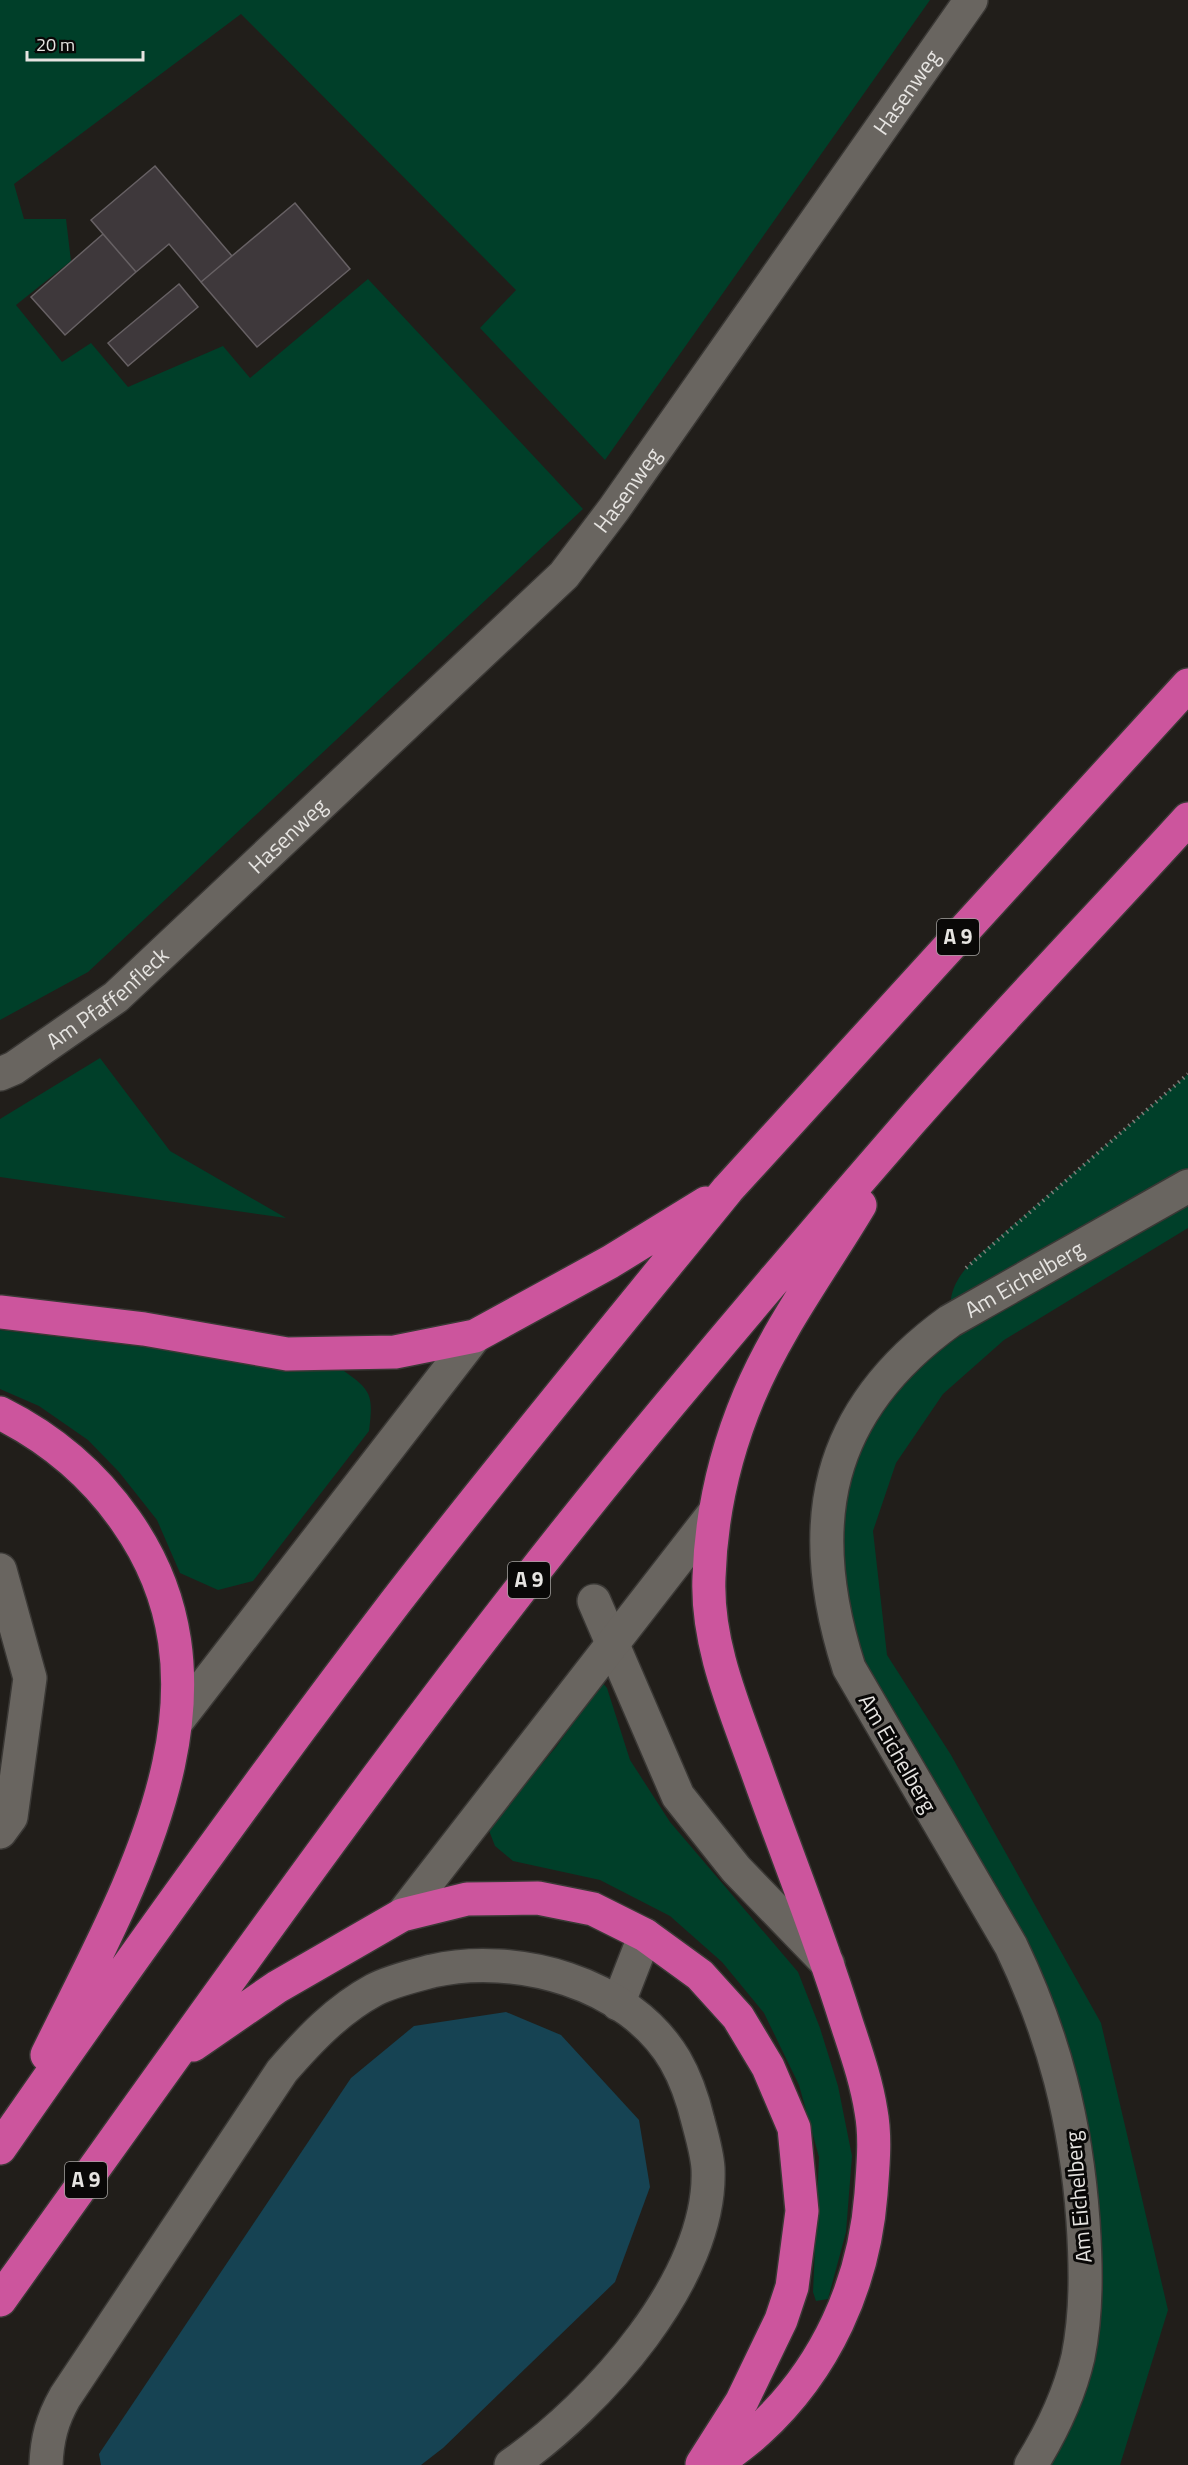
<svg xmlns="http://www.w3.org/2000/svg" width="1188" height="2465" font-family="'Titillium Web',sans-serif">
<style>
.green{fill:#003f29}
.water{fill:#164353}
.building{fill:#3e383b;stroke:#676164;stroke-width:1.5}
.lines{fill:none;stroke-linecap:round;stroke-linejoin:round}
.minor-casing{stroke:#3a3835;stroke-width:36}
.highway-casing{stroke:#3a3835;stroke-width:36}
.path{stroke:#817e7b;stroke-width:4;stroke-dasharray:1.5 4.5;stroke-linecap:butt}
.minor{stroke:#696560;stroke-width:33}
.highway{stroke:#cc559d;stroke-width:33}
.labels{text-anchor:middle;stroke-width:6;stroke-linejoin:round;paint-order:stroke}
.shield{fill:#090807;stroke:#a4a2a0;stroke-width:1.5}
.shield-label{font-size:21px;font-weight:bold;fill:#e6e4e1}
.street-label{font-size:22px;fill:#e6e4e1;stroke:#090807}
</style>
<rect width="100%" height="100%" fill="#211e1a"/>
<path class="green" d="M 0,0 L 930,0 L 605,460 L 480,328 L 516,290 L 241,14 L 14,184 L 24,219 L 66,219 L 71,261 L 16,305 L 62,362 L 91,343 L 128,387 L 223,346 L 250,378 L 368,279 L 583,509 L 88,972 L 0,1020 Z
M 100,1058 L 170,1151 L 286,1218 L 0,1177 L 0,1119 Z
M 1188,1074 L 1188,1228 L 1004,1340 L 943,1394 L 896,1463 L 873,1531 L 887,1655 L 951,1755 L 1101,2023 L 1168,2310 L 1120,2465 L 1031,2465 L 1078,2357 L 1055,2053 L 849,1668 L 838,1465 L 949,1321 C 950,1290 954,1281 975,1258 Z
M 0,1330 L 344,1371 C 373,1391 373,1397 369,1431 L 253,1581 L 218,1590 L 180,1573 L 157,1520 L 119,1472 L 88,1440 L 39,1406 L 0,1389 Z
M 602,1682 L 607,1688 L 630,1760 L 670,1822 L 798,1972 L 820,2028 L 838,2086 L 852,2156 L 846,2232 L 828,2299 L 816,2301 L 813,2292 L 819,2157 L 799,2085 L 764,2013 L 722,1962 L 670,1916 L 600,1880 L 513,1861 L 495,1846 L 488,1828 L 556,1747 Z"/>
<path class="water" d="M 506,2012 L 561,2035 L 639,2120 L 650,2187 L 615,2282 L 443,2448 L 421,2465 L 101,2465 L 99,2454 L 351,2078 L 414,2026 Z"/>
<path class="building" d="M 155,166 L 232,256 L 201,282 L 169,244 L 136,272 L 91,220 Z
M 295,203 L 350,269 L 257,347 L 201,282 Z
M 103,234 L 136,272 L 65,335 L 31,297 Z
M 179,284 L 198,307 L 128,366 L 108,343 Z"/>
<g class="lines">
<defs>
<g id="minor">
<path id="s1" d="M 0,1074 L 14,1068 L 116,997 L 564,575 L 614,509 L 971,0"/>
<path d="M 0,1570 L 30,1678 L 11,1817 L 0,1832"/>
<path d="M 594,1601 L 678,1796 L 736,1869 L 828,1964"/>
<path d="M 178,1720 L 475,1336"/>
<path d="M 402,1915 L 714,1513"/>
<path d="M 618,2004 L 645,1935"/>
<path d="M 46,2465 C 47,2439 52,2420 65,2397 L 282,2071 C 309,2040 337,2010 374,1990 C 391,1981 413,1976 432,1971 C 515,1952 629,1982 675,2060 C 686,2079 693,2100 698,2121 C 702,2136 707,2153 708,2168 C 713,2278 596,2406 511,2465"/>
<path id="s2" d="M 1031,2465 C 1052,2431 1069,2396 1078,2357 C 1087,2312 1086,2266 1083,2221 C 1076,2122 1054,2036 1011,1946 L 849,1668 C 803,1525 824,1412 950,1321 L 1188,1186"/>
</g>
<path id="highway" d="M 0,1312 L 144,1329 L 287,1354 L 395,1352 L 475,1336 L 610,1262 L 706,1203
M 0,1413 C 50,1438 94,1475 126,1521 C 248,1694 126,1892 47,2055
M 193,2045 L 277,1987 L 402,1915 L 467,1899 L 538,1898 L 593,1909 L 645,1935 L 700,1975 L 738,2017 L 768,2067 L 794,2128 L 802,2211 L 792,2287 L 781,2320 L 742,2401 L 702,2464
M 0,2148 C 128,1964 258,1782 394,1604 C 502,1464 616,1327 728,1189 L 1188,685
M 0,2300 C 217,1998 430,1691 669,1405 C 748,1310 829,1215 910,1122 C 1000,1019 1096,920 1188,819
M 715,2465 C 729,2454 745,2443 758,2431 C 826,2369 864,2284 871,2194 C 873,2166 876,2138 871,2111 C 866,2079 855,2049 845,2018 C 819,1934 786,1853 757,1771 C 735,1709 706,1644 709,1577 C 711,1516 725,1453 749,1396 C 777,1329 823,1267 860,1205"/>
</defs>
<use href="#minor" class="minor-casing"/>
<use href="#highway" class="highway-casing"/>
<path class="path" d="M 966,1268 L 1188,1074"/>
<use href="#minor" class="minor"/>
<use href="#highway" class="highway"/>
</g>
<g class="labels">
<g class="shield">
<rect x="937" y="919" width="42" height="36" rx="4.5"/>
<rect x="508" y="1562" width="42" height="36" rx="4.5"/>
<rect x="65" y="2162" width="42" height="36" rx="4.5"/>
</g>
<g class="shield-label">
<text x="958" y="944">A 9</text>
<text x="529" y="1587">A 9</text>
<text x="86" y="2187">A 9</text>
</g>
<g class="street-label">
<text dy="8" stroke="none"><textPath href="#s1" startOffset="1347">Hasenweg</textPath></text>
<text dy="8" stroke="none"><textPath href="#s1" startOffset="861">Hasenweg</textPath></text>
<text dy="8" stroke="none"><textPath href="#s1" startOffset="375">Hasenweg</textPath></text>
<text dy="8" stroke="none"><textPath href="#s1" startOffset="132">Am Pfaffenfleck</textPath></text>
<text dy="8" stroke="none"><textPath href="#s2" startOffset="1340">Am Eichelberg</textPath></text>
<text transform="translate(898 1753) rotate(60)" y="8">Am Eichelberg</text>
<text transform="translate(1078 2197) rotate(-95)" y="8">Am Eichelberg</text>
</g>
</g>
<path d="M27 51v9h116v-9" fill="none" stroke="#e6e4e1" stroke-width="3"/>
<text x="36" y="51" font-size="18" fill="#e6e4e1" stroke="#090807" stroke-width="4.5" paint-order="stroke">20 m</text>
</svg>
